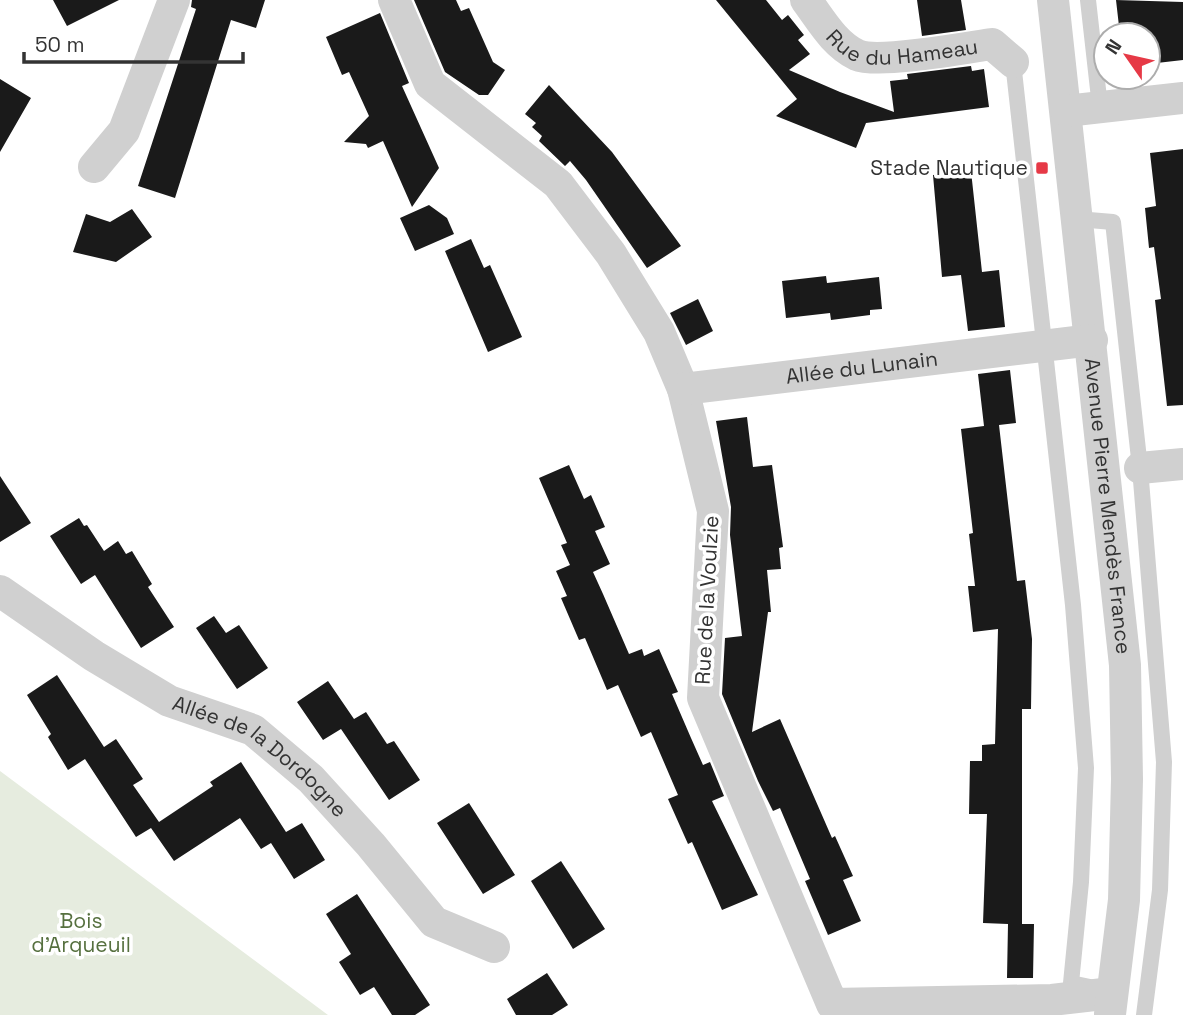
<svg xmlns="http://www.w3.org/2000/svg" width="1183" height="1015" font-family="'Space Grotesk',sans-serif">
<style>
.green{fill:#e6ecdf}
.building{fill:#1a1a1a}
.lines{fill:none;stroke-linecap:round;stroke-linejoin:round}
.service{stroke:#d0d0d0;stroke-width:16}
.minor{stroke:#d0d0d0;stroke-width:32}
.poi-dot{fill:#e63946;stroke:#fff;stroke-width:2.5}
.labels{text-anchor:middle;stroke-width:7;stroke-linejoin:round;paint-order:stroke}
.street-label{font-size:21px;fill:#333;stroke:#fff}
.poi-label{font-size:21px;fill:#333;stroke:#fff;text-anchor:end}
.park-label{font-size:21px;fill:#56703f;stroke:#fff}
</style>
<rect width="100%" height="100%" fill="#fff"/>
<path class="green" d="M 0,771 L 328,1015 L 0,1015 Z"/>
<path class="building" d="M 53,0 L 119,0 L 67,26 Z
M 192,0 L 265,0 L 256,28 L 231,20 L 175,198 L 138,186 L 196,9 L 191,7 Z
M 414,0 L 456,0 L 461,11 L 469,8 L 493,62 L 505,70 L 488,95 L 479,95 L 445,72 Z
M 716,0 L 766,0 L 782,20 L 788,15 L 804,35 L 798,40 L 810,54 L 789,70 L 840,92 L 894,112 L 890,81 L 908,79 L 907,74 L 971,66 L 972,71 L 984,69 L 989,107 L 866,123 L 856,148 L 776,116 L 797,99 Z
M 917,0 L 961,0 L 966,30 L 922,36 Z
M 1116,0 L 1183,2 L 1183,60 L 1148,64 L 1148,35 L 1120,35 Z
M 380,13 L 409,83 L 402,86 L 439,168 L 412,207 L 383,141 L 368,148 L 366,144 L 344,142 L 369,116 L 349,72 L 342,75 L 326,37 Z
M 0,79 L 31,98 L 0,152 Z
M 549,85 L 612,152 L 681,246 L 647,268 L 586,180 L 570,161 L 565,166 L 539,141 L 542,136 L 532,127 L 536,123 L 525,114 Z
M 1183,149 L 1183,405 L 1167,406 L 1155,300 L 1161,299 L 1154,247 L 1149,248 L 1145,208 L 1156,206 L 1150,153 Z
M 971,171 L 982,272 L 999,270 L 1005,327 L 968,331 L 961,275 L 942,277 L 933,175 Z
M 429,205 L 447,218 L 454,234 L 415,251 L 400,218 Z
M 132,209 L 152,237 L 116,262 L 73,252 L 86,214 L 110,222 Z
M 471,239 L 484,268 L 490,265 L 522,337 L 488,352 L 445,251 Z
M 826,276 L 827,283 L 879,277 L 882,309 L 870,310 L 870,315 L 831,320 L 830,313 L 786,318 L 782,281 Z
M 698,299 L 713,331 L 686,345 L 670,313 Z
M 1010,370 L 1016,423 L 999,425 L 1017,581 L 1025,580 L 1032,639 L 1031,709 L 1022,709 L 1022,924 L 1034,924 L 1033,978 L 1007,978 L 1008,924 L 983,923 L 987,814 L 969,814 L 970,761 L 982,761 L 982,745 L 995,744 L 998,629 L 973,632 L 968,586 L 975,586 L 969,534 L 973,533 L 961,429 L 984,426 L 978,374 Z
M 747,417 L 753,467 L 772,465 L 783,547 L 779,548 L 781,569 L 767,570 L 771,612 L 768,612 L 752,732 L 780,719 L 832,838 L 835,836 L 853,876 L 843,880 L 861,921 L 828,935 L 805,881 L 810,879 L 780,808 L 773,811 L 758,781 L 722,694 L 725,638 L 742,636 L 730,535 L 731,507 L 716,421 Z
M 569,465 L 584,499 L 591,495 L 605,527 L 595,531 L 610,564 L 593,572 L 603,594 L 629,654 L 642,649 L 644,656 L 659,649 L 678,692 L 672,694 L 691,738 L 703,765 L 710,762 L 724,796 L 712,801 L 758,895 L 722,910 L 692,842 L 688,844 L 668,799 L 678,795 L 651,732 L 641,737 L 618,685 L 607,690 L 585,638 L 579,640 L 561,598 L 567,596 L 556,571 L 570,565 L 561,545 L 567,543 L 539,478 Z
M 0,476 L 31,523 L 0,542 Z
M 79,518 L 84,526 L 87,525 L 104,551 L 118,541 L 126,554 L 132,551 L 152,584 L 148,587 L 174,627 L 141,648 L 95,575 L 81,584 L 50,536 Z
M 214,616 L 226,633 L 239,625 L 268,668 L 237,689 L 196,628 Z
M 57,675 L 104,747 L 116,739 L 143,779 L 133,785 L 159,822 L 213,786 L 210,782 L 241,762 L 286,832 L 302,823 L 325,860 L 294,879 L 271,843 L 261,849 L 240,818 L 174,861 L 151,828 L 136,837 L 85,759 L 68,770 L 48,737 L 51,734 L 27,695 Z
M 328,681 L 354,719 L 366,712 L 387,744 L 394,741 L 420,780 L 389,800 L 341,729 L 323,740 L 297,702 Z
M 469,803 L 515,875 L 483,894 L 437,823 Z
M 561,861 L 605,929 L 573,949 L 531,881 Z
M 357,894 L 430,1005 L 415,1015 L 392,1015 L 374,987 L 360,995 L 339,962 L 351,954 L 326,914 Z
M 547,973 L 568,1005 L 552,1015 L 516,1015 L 507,999 Z"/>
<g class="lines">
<path class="service" d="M 1088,0 L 1100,107
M 1013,62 L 1073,605 L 1086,768 L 1081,882 L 1071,983 L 1090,987
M 1077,219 L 1113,222 L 1140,468 L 1164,762 L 1160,890 L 1144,1015"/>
<g class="minor">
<path d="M 394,0 L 430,84 L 558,184 L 611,254 L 659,332 L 683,389 L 713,511 L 703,698 L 832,1004 L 1052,1000 L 1112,993"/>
<path id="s1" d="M 806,0 C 821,20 834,44 857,55 C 878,64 965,48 992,44 L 1013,62"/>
<path id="s2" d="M 1053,0 L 1125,665 L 1127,779 L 1124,900 L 1110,1014"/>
<path d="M 1066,111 L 1183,98"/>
<path d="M 94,167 L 124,131 L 174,0"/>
<path id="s3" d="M 683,389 L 1092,340"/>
<path d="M 1140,468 L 1183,464"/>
<path id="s4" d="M 0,591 L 94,656 L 169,701 L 253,730 L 311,779 L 371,845 L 434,922 L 494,947"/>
</g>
</g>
<rect class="poi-dot" x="1035" y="161" width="14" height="14" rx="3.5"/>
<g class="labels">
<g class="street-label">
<text dy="7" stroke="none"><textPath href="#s1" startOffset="119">Rue du Hameau</textPath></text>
<text dy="7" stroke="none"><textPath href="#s3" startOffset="180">Allée du Lunain</textPath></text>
<text dy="7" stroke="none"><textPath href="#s2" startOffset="509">Avenue Pierre Mendès France</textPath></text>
<text transform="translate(707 600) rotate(-87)" y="7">Rue de la Voulzie</text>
<text dy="7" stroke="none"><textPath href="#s4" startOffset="310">Allée de la Dordogne</textPath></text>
</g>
<g class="poi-label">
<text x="1028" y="175">Stade Nautique</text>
</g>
<g class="park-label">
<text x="81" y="928">Bois<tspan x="81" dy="24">d'Arqueuil</tspan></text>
</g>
</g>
<g transform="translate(1127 56) rotate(304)"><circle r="33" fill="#ffffff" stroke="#adadad" stroke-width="2"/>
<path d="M0-5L12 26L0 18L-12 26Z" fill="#e63946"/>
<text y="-10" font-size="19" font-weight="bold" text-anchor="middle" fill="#333333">N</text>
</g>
<path d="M24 52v10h219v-10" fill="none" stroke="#333333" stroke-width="3.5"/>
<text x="35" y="52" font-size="21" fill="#333333" stroke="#ffffff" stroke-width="5" paint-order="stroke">50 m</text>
</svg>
